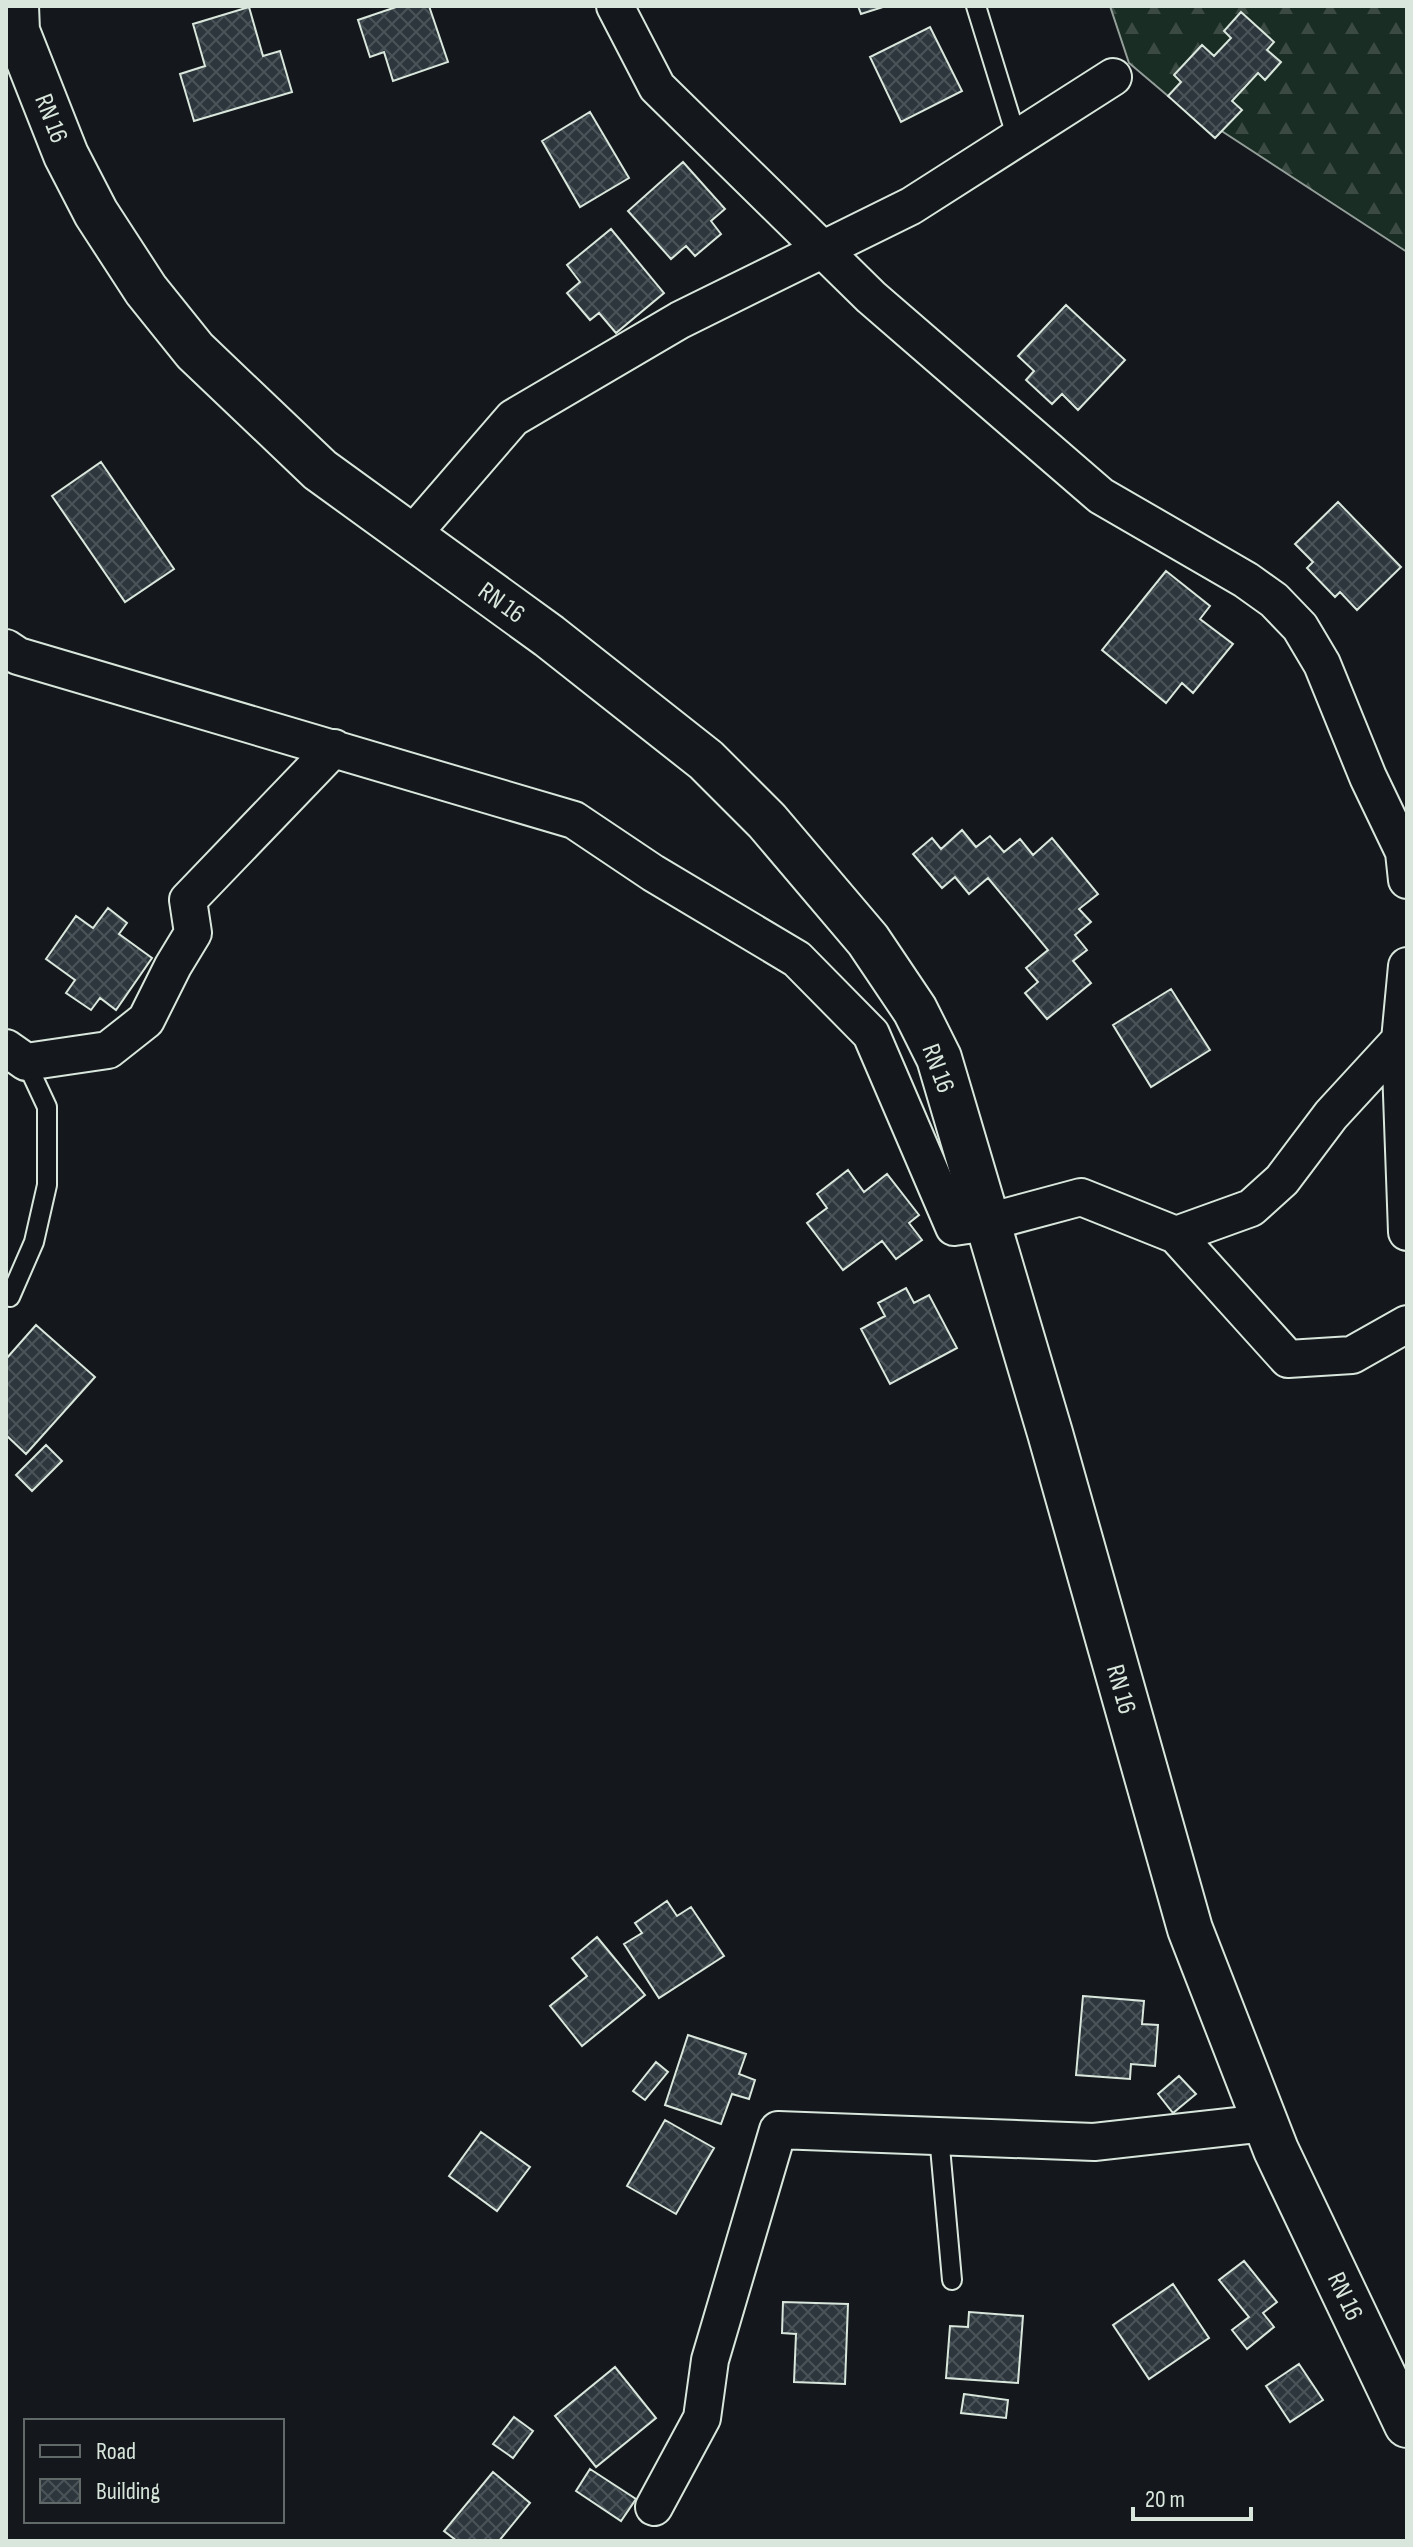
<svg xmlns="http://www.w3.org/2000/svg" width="1413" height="2547" font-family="'Sofia Sans Condensed',sans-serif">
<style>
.forest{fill:url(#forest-firs);stroke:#939e99;stroke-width:2}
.building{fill:url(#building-cross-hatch);stroke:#d8e6dc;stroke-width:2}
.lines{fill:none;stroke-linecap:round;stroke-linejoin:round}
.lane-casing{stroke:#d8e6dc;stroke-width:22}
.street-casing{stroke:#d8e6dc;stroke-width:40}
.primary-casing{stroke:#d8e6dc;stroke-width:48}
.lane{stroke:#14181c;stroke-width:18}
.street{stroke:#14181c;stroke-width:36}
.primary{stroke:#14181c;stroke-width:44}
.labels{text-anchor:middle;stroke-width:6;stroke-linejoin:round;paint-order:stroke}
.street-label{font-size:26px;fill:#d8e6dc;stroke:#14181c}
</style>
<defs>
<pattern id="forest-firs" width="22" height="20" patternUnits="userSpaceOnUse" patternTransform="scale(2)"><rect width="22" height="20" fill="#1a2d24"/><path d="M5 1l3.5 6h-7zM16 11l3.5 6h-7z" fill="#3b4b43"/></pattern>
<pattern id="building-cross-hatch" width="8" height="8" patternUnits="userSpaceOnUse" patternTransform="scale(2)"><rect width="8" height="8" fill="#2c363c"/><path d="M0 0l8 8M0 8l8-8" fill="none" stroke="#4a5358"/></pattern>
</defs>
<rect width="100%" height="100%" fill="#14181c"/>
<path class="forest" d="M 1110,6 L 1407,6 L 1407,252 L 1168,96 L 1129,63 Z"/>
<path class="building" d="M 399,6 L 429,6 L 448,62 L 393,81 L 384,52 L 370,57 L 358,20 Z
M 858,6 L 886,6 L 861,14 Z
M 249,7 L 263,56 L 280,51 L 292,92 L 194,121 L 180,74 L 205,66 L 193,24 Z
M 1241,12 L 1274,42 L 1267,50 L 1281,62 L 1265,80 L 1258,73 L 1232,101 L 1242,110 L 1215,138 L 1168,96 L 1181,82 L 1174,75 L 1202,45 L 1214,56 L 1231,38 L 1224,31 Z
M 930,27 L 962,91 L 901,122 L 870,57 Z
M 590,112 L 629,178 L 580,207 L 542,141 Z
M 683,162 L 725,209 L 711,221 L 721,234 L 695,256 L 686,246 L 671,259 L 628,211 Z
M 611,229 L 664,293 L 616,333 L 599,313 L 590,320 L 567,293 L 580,282 L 567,265 Z
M 1066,305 L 1125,360 L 1078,410 L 1062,394 L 1052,404 L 1026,380 L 1034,371 L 1018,356 Z
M 101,462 L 174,569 L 125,602 L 52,496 Z
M 1338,502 L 1401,567 L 1357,610 L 1340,592 L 1335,597 L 1307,568 L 1313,562 L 1295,544 Z
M 1166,571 L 1210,606 L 1200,619 L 1233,644 L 1193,693 L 1182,683 L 1166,703 L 1102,650 Z
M 962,830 L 976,847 L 990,836 L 1004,852 L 1020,839 L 1033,855 L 1052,838 L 1098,894 L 1079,909 L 1091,922 L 1075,935 L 1087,950 L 1073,961 L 1091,983 L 1047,1019 L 1025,993 L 1038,982 L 1026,968 L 1048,950 L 988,878 L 969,894 L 955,877 L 942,888 L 913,854 L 932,838 L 941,849 Z
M 108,908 L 127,923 L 119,934 L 152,958 L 116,1010 L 100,998 L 91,1010 L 66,993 L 75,980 L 46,959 L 76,916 L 93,928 Z
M 1171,989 L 1210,1050 L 1151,1087 L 1113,1025 Z
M 848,1170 L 864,1192 L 887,1174 L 919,1215 L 909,1223 L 922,1240 L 896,1259 L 882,1241 L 843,1270 L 807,1223 L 827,1208 L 817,1194 Z
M 906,1288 L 914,1303 L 929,1295 L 957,1348 L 890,1384 L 861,1329 L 885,1316 L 878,1303 Z
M 36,1325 L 95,1377 L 26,1454 L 6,1435 L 6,1359 Z
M 46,1445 L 62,1461 L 32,1491 L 16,1475 Z
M 667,1901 L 677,1916 L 691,1907 L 724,1956 L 659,1998 L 624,1944 L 642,1933 L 635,1923 Z
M 597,1937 L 645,1995 L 582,2046 L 550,2006 L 587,1976 L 572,1958 Z
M 1083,1996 L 1144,2001 L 1142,2024 L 1158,2025 L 1155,2066 L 1131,2064 L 1130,2079 L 1076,2075 Z
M 688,2035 L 746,2054 L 739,2074 L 755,2080 L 749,2099 L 732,2094 L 721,2124 L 665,2105 Z
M 656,2062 L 668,2072 L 645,2100 L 633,2091 Z
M 1179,2076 L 1196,2094 L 1173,2113 L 1158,2094 Z
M 665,2120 L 714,2148 L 676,2214 L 627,2186 Z
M 481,2132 L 530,2167 L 497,2211 L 449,2176 Z
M 1244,2261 L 1277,2302 L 1263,2313 L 1274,2327 L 1247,2349 L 1232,2330 L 1249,2317 L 1219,2280 Z
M 1173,2284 L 1209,2338 L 1149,2379 L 1113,2325 Z
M 783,2302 L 848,2304 L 845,2384 L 794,2382 L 796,2334 L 782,2333 Z
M 969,2312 L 1023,2316 L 1018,2383 L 946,2378 L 950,2326 L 968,2327 Z
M 1299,2364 L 1323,2400 L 1290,2422 L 1266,2386 Z
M 615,2367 L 656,2418 L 596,2467 L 555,2416 Z
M 964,2394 L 1008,2400 L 1006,2418 L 961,2413 Z
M 514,2417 L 533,2431 L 513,2458 L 493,2444 Z
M 590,2469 L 636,2499 L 621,2521 L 576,2491 Z
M 493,2472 L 530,2503 L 499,2541 L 457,2541 L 444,2531 Z"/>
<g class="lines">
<defs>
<path id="lane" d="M 976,6 L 1017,139
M 10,1297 L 34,1242 L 47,1185 L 47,1107 L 26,1062
M 939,2136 L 952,2280"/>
<path id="street" d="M 615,6 L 657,87 L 871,297 L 1101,496 L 1246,580 L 1274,600 L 1300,627 L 1322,664 L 1368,777 L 1404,852 L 1407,880
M 411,536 L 513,418 L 680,320 L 911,206 L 1113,77
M 6,648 L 18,656 L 574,820 L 653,873 L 797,959 L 871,1034 L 954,1227 L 988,1222 L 1081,1197 L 1176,1235 L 1288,1359 L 1352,1355 L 1407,1324
M 1407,966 L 1400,1040 L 1407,1232
M 6,1048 L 26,1062 L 108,1050 L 146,1020 L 173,966 L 193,933 L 188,900 L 334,748
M 1176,1235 L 1251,1208 L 1282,1180 L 1331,1115 L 1400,1040
M 654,2507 L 702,2418 L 710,2360 L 778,2130 L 1094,2142 L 1265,2123"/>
<path id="primary" d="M 16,6 L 17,31 L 66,155 L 96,213 L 146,290 L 195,351 L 320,470 L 549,636 L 706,760 L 767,821 L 868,940 L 915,1010 L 939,1058 L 1050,1433 L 1190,1929 L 1276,2150 L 1407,2425"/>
</defs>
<use href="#lane" class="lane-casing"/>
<use href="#street" class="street-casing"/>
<use href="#primary" class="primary-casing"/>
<use href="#lane" class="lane"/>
<use href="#street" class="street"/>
<use href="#primary" class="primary"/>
</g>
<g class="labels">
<g class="street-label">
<text transform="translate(52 118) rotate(69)" y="9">RN 16</text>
<text transform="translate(502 602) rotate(36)" y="9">RN 16</text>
<text transform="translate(939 1068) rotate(70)" y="9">RN 16</text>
<text transform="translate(1122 1689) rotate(74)" y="9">RN 16</text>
<text transform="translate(1346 2296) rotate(65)" y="9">RN 16</text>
</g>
</g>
<rect width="1413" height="2547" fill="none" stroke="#d8e6dc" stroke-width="16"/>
<rect x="24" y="2419" width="260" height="104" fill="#14181c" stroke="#626a69" stroke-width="2"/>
<rect x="40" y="2445" width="40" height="12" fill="#14181c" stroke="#626a69" stroke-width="2"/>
<text x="96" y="2459" font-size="24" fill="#d8e6dc">Road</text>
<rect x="40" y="2479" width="40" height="24" fill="url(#building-cross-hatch)" stroke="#626a69" stroke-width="2"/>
<text x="96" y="2499" font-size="24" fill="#d8e6dc">Building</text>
<path d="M1133 2507v12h118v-12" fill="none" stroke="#d8e6dc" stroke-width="4"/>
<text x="1145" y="2507" font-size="24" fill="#d8e6dc" stroke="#14181c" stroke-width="6" paint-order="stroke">20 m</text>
</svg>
